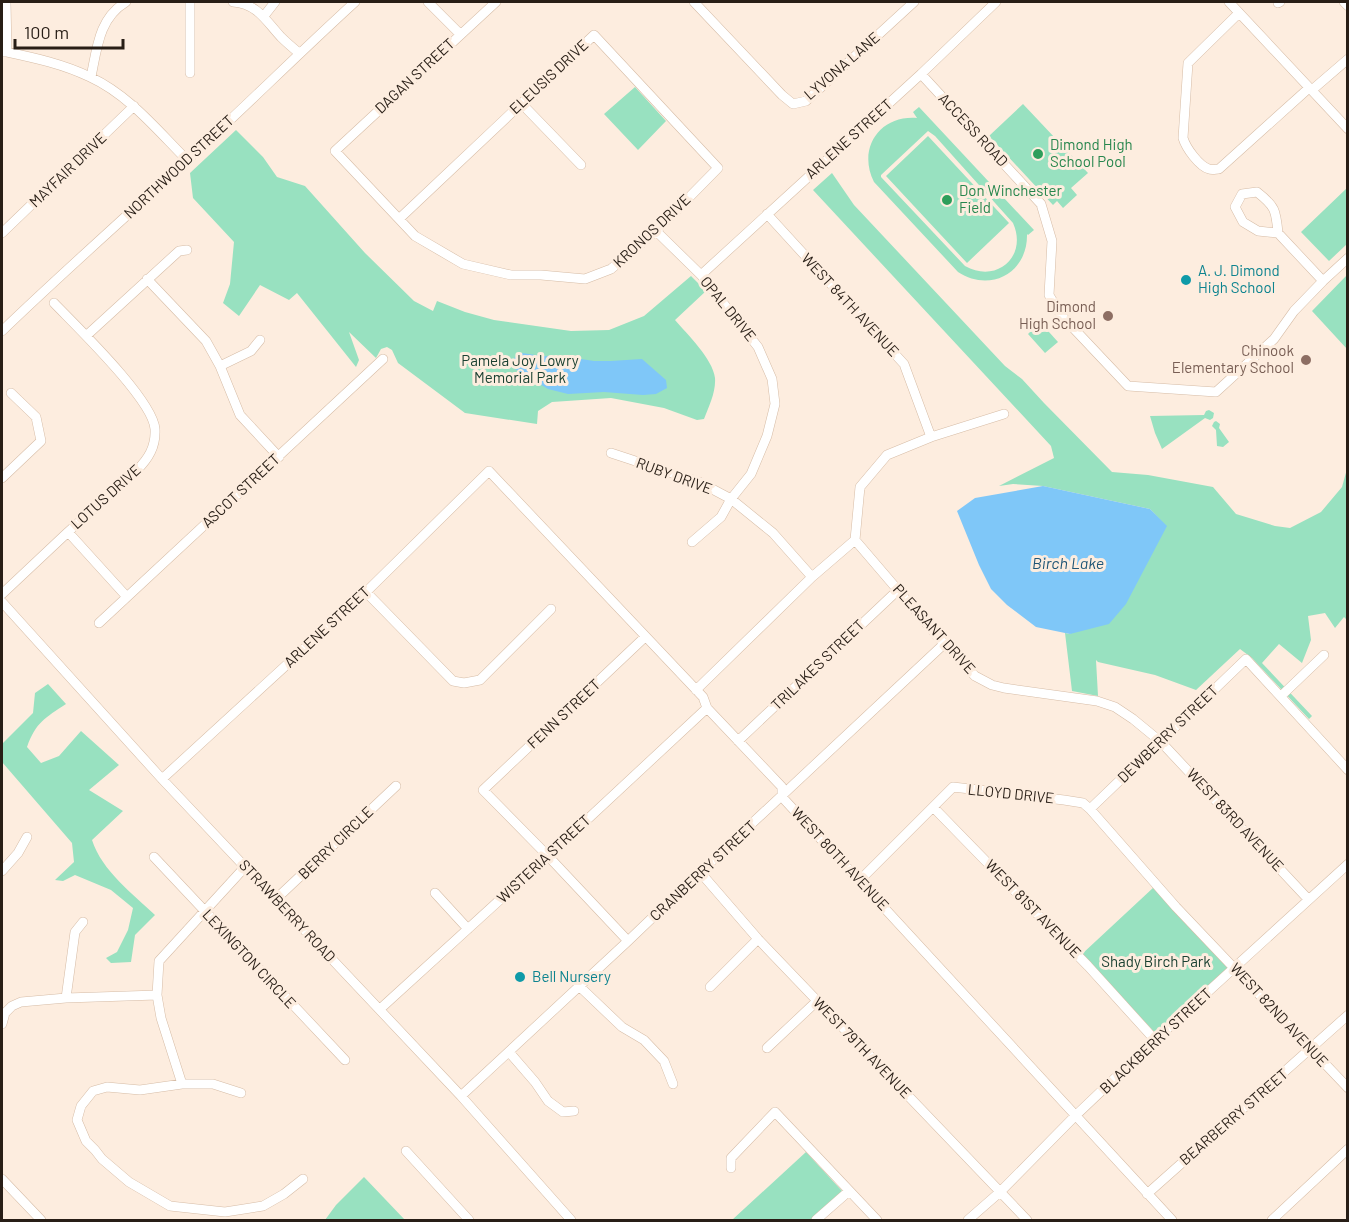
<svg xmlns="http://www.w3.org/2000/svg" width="1349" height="1222" font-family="Barlow,sans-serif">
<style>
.green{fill:#98e1c0;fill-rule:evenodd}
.water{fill:#7fc7f8}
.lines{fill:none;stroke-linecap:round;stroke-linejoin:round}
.minor-casing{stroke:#d6bca6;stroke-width:10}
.minor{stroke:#fff;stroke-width:9}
.leisure-dot{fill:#2e9e5b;stroke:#fdeddf;stroke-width:2}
.culture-dot{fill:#0f9aa8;stroke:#fdeddf;stroke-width:2}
.education-dot{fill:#8d6e63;stroke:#fdeddf;stroke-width:2}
.labels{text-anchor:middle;stroke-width:6;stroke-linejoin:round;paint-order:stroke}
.street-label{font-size:15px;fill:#281e16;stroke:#fdeddf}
.leisure-label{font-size:15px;fill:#27864d;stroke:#fdeddf;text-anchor:start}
.culture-label{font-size:15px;fill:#0d838f;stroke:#fdeddf;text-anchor:start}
.education-label{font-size:15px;fill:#785e54;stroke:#fdeddf;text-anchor:end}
.park-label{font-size:15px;fill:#1a4031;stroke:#fdeddf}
.water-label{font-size:16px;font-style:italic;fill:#1f5576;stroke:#fdeddf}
</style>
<rect width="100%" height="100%" fill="#fdeddf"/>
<path class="green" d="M 635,87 L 666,121 L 638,150 L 604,114 Z
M 1023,104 L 1088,173 L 1071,188 L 1077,195 L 1063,208 L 1057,201 L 1053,205 L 989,136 Z
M 919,107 L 1034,230 L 1028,235 L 1027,234 C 1028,273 990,293 958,272 L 874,182 C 857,148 880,115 917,118 L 913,112 ZM 928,131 L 935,136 L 1013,223 C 1028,256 997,284 965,266 L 881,177 L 881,175 Z
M 236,130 L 263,157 L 277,177 L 305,186 L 365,253 L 414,301 L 433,311 L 437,301 L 465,312 L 494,320 L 571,331 L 609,330 L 644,316 L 691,276 L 706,291 L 675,320 C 687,334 713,359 715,378 C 716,392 709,406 704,419 L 697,420 L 664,408 L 611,398 L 552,402 L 538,411 L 537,424 L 465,413 L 398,363 L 392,350 L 387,347 L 381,349 L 376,358 L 349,332 L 359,360 L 356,367 L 297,293 L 289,300 L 260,285 L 239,316 L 223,303 L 230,284 L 234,242 L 193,198 L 190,173 Z
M 928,136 L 1009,223 L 967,263 L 886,176 Z
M 832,173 L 854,205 L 1005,366 L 1022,379 L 1044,403 L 1112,472 L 1148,475 L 1213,487 L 1236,514 L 1275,526 L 1290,528 L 1321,512 L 1342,487 L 1347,469 L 1347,620 L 1344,617 L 1335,628 L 1325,613 L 1308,616 L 1311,640 L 1302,663 L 1279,644 L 1262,663 L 1312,716 L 1309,719 L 1252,658 L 1240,649 L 1196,690 L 1155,675 L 1098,662 L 1096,660 L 1098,696 L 1072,691 L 1065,633 L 1070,634 L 1166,526 L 1150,509 L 1043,486 L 1013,484 L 999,486 L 1054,458 L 1051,446 L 813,190 Z
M 1347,188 L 1347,244 L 1329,261 L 1301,232 Z
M 1347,275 L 1347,349 L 1312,311 Z
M 1040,322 L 1058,342 L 1045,353 L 1028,334 Z
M 1209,410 L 1214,413 L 1213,418 L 1210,420 L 1205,418 L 1162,449 L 1155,433 L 1150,416 L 1204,415 L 1206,411 Z
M 1216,421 L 1220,424 L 1219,428 L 1229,442 L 1223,447 L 1217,446 L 1216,430 L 1212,426 L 1214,422 Z
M 48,684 L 66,704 C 45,718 36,722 27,747 L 41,763 L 59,756 L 81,731 L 119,765 L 89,790 L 123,811 L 92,840 C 102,871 133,894 155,915 L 135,935 L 131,962 L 111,963 L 106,958 L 117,952 L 128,930 L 133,908 L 111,890 L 75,875 L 63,881 L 55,880 L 74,862 L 72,843 L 2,762 L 2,744 L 33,713 L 35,693 Z
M 1154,887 L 1230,968 L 1157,1035 L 1082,954 Z
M 806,1152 L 843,1192 L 812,1220 L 732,1220 Z
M 364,1177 L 405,1220 L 325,1220 L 336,1205 Z"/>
<path class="water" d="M 522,353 L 542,356 L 568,357 L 594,361 L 611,361 L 642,359 L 666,380 L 667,388 L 656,394 L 643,395 L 604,392 L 568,394 L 548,389 L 515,369 L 514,358 Z
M 1043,486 L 1150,509 L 1167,526 L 1126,604 L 1109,624 L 1070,634 L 1036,627 L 1007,605 L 991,589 L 979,565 L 957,511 L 975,498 Z"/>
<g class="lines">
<defs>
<path id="minor" d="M 6,2 L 7,52
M 233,2 C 258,4 266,21 281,37 C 287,43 293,48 299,53
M 428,2 L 460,34
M 694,2 L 782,95 L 793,104 L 806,101 L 914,2
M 1229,2 L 1348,129
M 1344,2 L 1348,6
M 1278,3 L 1280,2
M 1239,13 L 1188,63 L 1183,138 C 1186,148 1199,166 1209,169 C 1212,170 1216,169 1219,169 L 1309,88
M 264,16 L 275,2
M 2,52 L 7,52 C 35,58 63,64 90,77 C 129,95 157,130 187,160
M 190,73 L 190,2
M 921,74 L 1041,204 L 1052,241 L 1049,295 L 1061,315 L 1128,386 L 1216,392 L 1274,339 L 1294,311 L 1323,281 L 1348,258
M 91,77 C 97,48 99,18 126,2
M 1312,90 L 1348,59
M 521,103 L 581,165
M 767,214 L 904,364 L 931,437
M 399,219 L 594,35 L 718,168 L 656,231 L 611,269 L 585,279 L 541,275 L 511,275 L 463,264 L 415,236 L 335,151 L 496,2
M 656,231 L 701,275 L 758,347 L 772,379 L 775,404 L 767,436 L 751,474 L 731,499 L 721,517 L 692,542
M 2,233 L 134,106
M 1278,233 C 1276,210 1275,206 1257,192 L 1242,194 L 1235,207 L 1243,222 L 1258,231 L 1278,233 L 1323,281
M 701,275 L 921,74 L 996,2
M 147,279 L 206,341 L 220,366 L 240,415 L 279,457
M 2,331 C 62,273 125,218 186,161 C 243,109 298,54 355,2
M 86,336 L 179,251 L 187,250
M 220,366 L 251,351 L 260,340
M 611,453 L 699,482 L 731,499 L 773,533 L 812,577
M 2,478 L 41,441 L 36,417 L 11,393
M 68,532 L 127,597
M 855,540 L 944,644 L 975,676 L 992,685 L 1004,688 L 1097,701 L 1115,707 L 1133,719 L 1161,742 L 1308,899
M 366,592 L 453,681 L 464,683 L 480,680 L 551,609
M 2,594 L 68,532 L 137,470 C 148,459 156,447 155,429 C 153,400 77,327 54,303
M 2,602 L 162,779 L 461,1096 L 571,1220
M 99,623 L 383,359
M 696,690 L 812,577 L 855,540 L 860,487 L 887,455 L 931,437 L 1004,414
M 1281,696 L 1324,655
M 738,741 L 898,590
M 162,779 L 366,592 L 489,471 L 703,697 L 707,708 L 782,787 L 782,797 L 1172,1220
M 933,807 L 1088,966 L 1155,1040
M 1090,809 L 1246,659 L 1348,770
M 154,857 L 345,1060
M 2,871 L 18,853 L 27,837
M 700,872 L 758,939 L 1027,1220
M 860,880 L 953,787 L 1064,800 L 1083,803 L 1090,809 L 1176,907 L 1348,1088
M 435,893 L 468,929
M 276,899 L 396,786
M 628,941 L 548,856 L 483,790 L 645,637
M 579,986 L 622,1027 L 644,1040 L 664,1061 L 673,1084
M 710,987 L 758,939
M 66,998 L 75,932 L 83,922
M 380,1009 L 548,856 L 707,708
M 2,1024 L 5,1013 L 12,1006 L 21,1002 L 66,998 L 157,995
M 767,1048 L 817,1001
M 509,1052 L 535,1082 L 548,1101 L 563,1112 L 574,1111
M 182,1084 L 161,1018 L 157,995 L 159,961 L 245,867
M 241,1093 L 213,1084 L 182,1084 L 140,1090 L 107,1087 L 93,1091 L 81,1106 L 77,1120 L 86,1141 L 95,1150 L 102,1159 L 129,1182 L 170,1206 L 225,1212 L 263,1206 L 284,1194 L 303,1179
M 461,1096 L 628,941 L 700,872 L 944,644
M 406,1151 L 469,1220
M 731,1168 L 731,1158 L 775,1112 L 877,1220
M 2,1179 L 41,1220
M 1147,1194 L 1348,1015
M 816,1220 L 849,1191
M 968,1220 L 1000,1192 L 1075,1116 L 1155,1040 L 1348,864
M 1272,1220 L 1348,1149"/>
</defs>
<use href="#minor" class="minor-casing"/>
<use href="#minor" class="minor"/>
</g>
<g class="leisure-dot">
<circle cx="1038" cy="154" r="6"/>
<circle cx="947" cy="200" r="6"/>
</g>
<g class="culture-dot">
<circle cx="1186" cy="280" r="6"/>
<circle cx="520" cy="977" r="6"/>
</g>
<g class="education-dot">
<circle cx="1108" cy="316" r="6"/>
<circle cx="1306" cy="360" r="6"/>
</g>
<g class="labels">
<g class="street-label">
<text transform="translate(842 66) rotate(-41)" y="5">LYVONA LANE</text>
<text transform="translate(415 76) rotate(-43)" y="5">DAGAN STREET</text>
<text transform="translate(549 77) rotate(-43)" y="5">ELEUSIS DRIVE</text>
<text transform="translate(973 130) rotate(47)" y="5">ACCESS ROAD</text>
<text transform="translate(849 139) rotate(-42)" y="5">ARLENE STREET</text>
<text transform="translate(179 167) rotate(-43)" y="5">NORTHWOOD STREET</text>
<text transform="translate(68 170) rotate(-44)" y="5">MAYFAIR DRIVE</text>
<text transform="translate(652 231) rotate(-43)" y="5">KRONOS DRIVE</text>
<text transform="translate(850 305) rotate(47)" y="5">WEST 84TH AVENUE</text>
<text transform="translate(728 309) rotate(51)" y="5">OPAL DRIVE</text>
<text transform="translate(674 476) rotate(20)" y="5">RUBY DRIVE</text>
<text transform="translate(241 491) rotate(-43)" y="5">ASCOT STREET</text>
<text transform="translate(106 497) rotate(-42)" y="5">LOTUS DRIVE</text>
<text transform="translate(327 627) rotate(-43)" y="5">ARLENE STREET</text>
<text transform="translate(934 629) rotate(48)" y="5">PLEASANT DRIVE</text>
<text transform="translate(818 665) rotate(-44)" y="5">TRILAKES STREET</text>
<text transform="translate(564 714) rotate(-43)" y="5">FENN STREET</text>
<text transform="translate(1168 734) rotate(-44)" y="5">DEWBERRY STREET</text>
<text transform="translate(1011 794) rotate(6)" y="5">LLOYD DRIVE</text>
<text transform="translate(1235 820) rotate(47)" y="5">WEST 83RD AVENUE</text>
<text transform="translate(336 843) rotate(-44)" y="5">BERRY CIRCLE</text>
<text transform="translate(544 859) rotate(-43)" y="5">WISTERIA STREET</text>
<text transform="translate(840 859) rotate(47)" y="5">WEST 80TH AVENUE</text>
<text transform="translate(703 871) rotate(-43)" y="5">CRANBERRY STREET</text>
<text transform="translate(1033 909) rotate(46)" y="5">WEST 81ST AVENUE</text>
<text transform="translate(287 911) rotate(47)" y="5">STRAWBERRY ROAD</text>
<text transform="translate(249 959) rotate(47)" y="5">LEXINGTON CIRCLE</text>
<text transform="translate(1279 1015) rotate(47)" y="5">WEST 82ND AVENUE</text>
<text transform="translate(1156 1041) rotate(-43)" y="5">BLACKBERRY STREET</text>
<text transform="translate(862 1048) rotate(46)" y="5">WEST 79TH AVENUE</text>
<text transform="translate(1234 1117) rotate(-41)" y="5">BEARBERRY STREET</text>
</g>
<g class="leisure-label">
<text x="1050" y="150">Dimond High<tspan x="1050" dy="17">School Pool</tspan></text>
<text x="959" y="196">Don Winchester<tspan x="959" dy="17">Field</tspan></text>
</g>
<g class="culture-label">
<text x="1198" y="276">A. J. Dimond<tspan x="1198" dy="17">High School</tspan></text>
<text x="532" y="982">Bell Nursery</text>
</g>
<g class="education-label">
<text x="1096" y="312">Dimond<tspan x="1096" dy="17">High School</tspan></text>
<text x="1294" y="356">Chinook<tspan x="1294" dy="17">Elementary School</tspan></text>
</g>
<g class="park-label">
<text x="520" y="366">Pamela Joy Lowry<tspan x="520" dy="17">Memorial Park</tspan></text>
<text x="1156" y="967">Shady Birch Park</text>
</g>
<g class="water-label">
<text x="1068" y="569">Birch Lake</text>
</g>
</g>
<rect width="1349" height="1222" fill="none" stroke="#281e16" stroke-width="6"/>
<path d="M15 39v9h108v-9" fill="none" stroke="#281e16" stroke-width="3"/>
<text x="24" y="39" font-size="18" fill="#281e16" stroke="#fdeddf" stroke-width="4.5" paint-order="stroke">100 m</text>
</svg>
